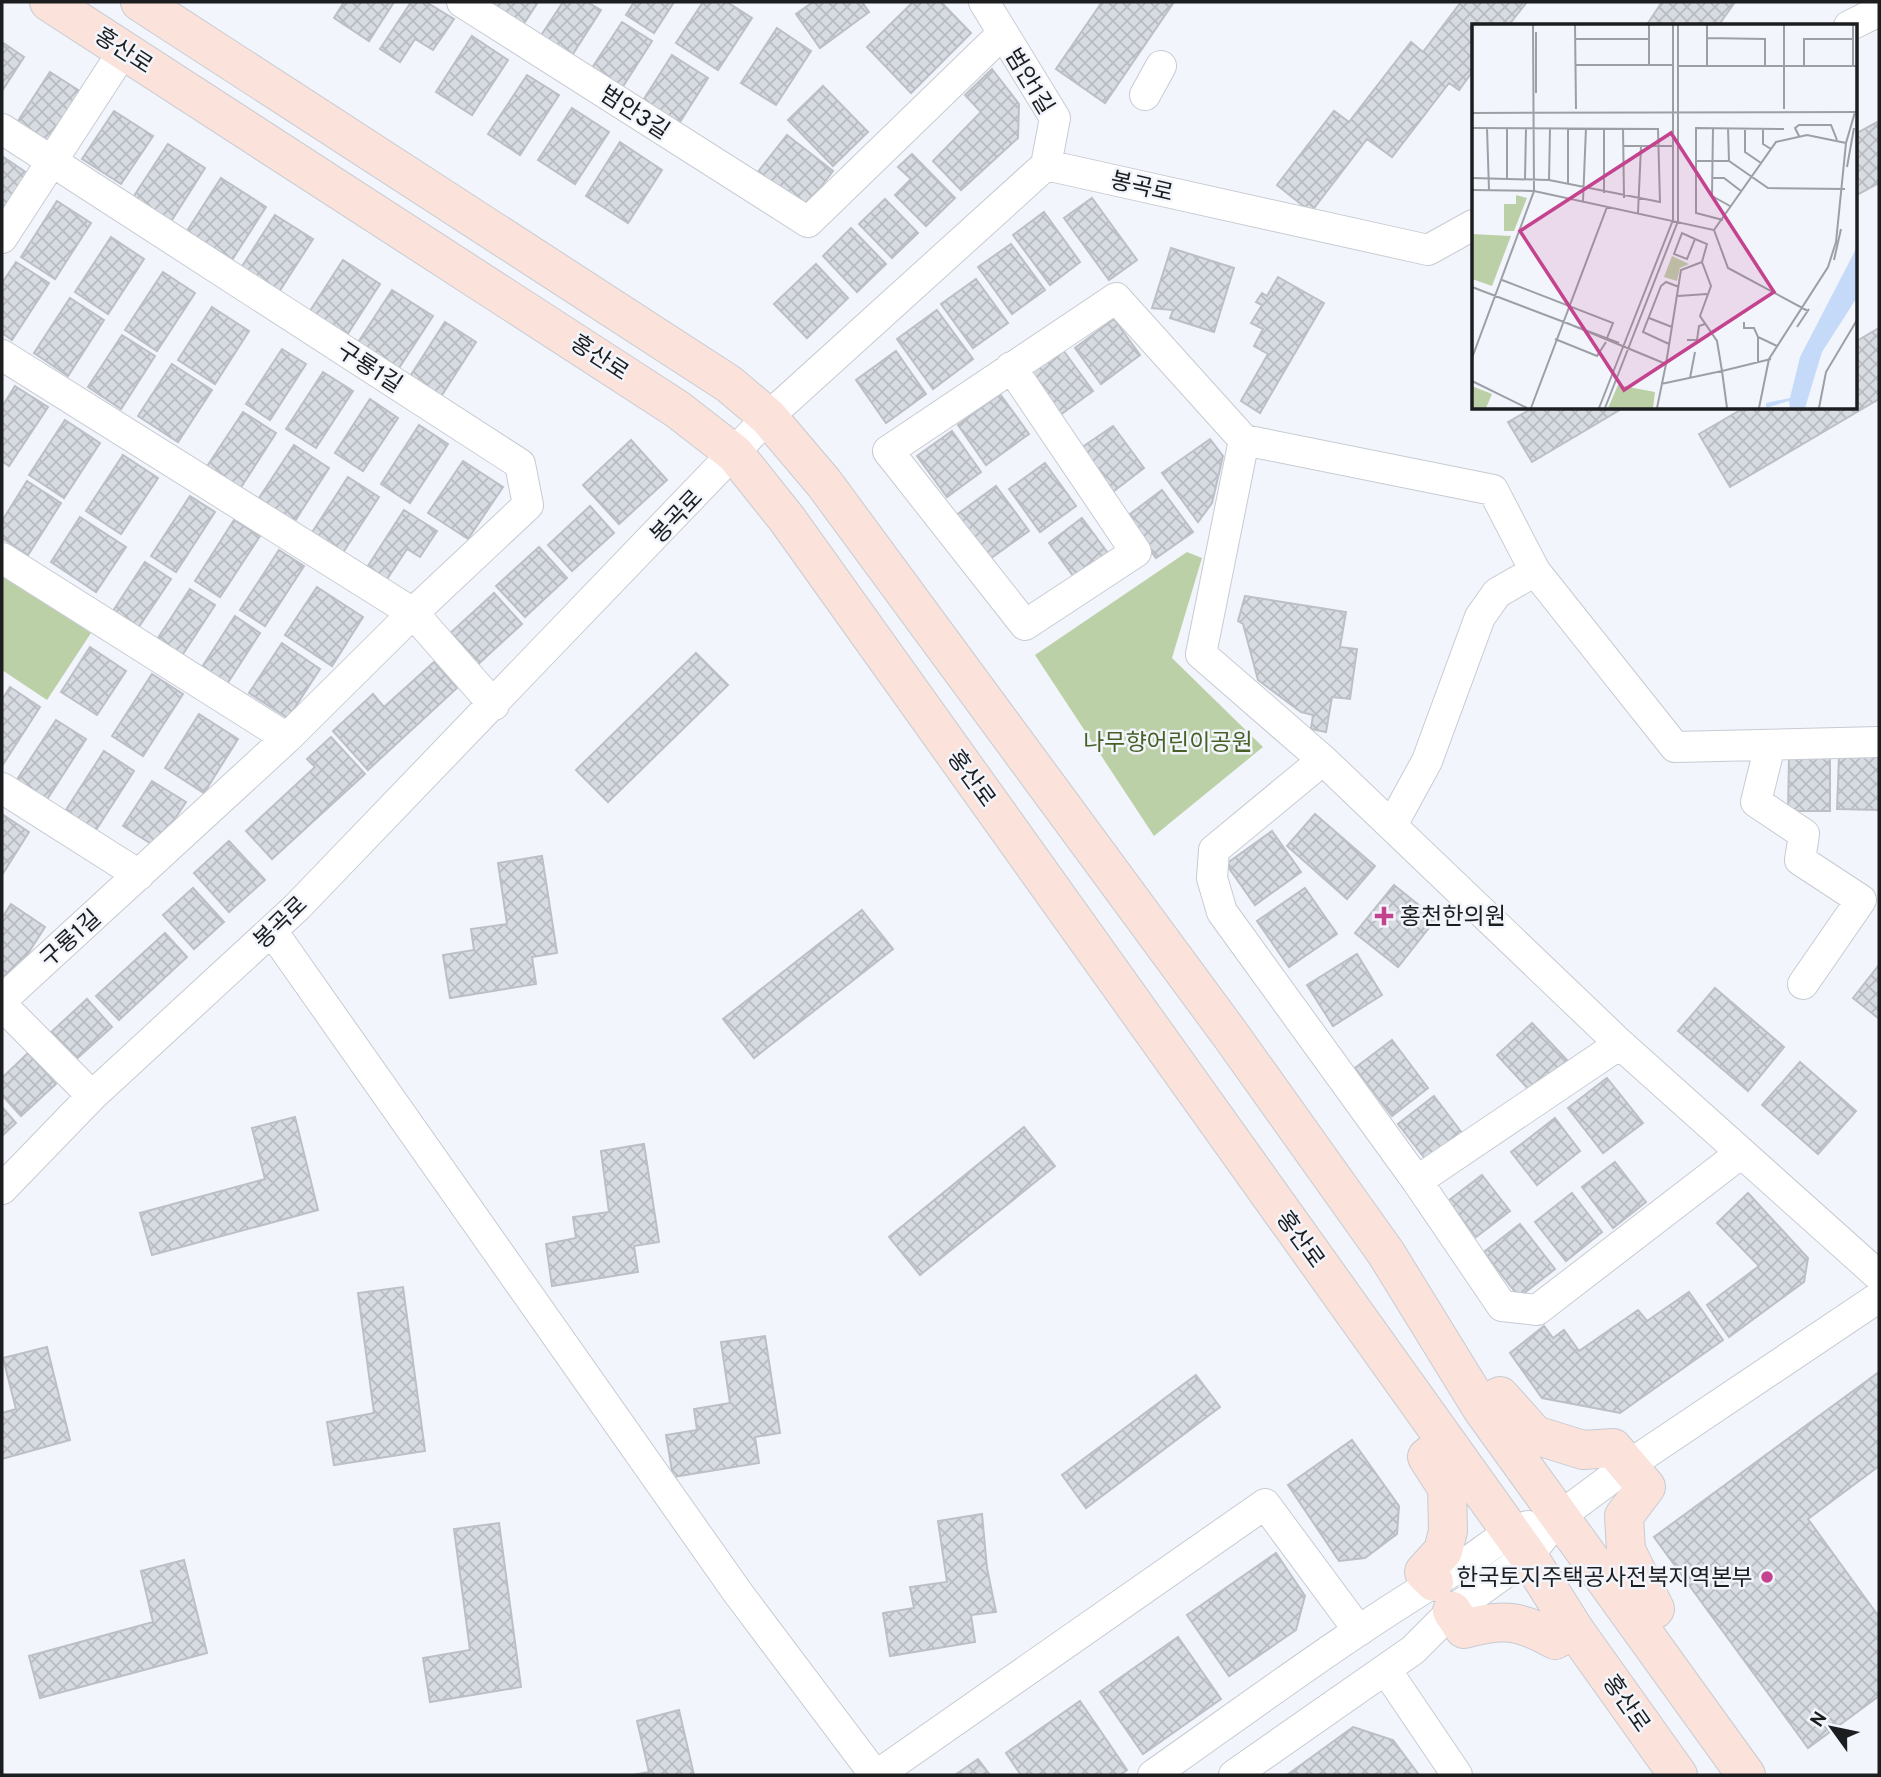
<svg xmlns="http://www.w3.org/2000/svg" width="1881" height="1777" font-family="Overpass,'Noto Sans KR',sans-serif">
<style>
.park{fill:#bcd0a7}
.building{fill:url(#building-cross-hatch);stroke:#bcc0c6;stroke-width:2}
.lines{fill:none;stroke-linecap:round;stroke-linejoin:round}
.street-casing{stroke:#c7cbd2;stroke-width:32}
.secondary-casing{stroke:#c7cbd2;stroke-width:40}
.street{stroke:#fff;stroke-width:30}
.secondary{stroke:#fbe2da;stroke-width:38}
.poi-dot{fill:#c3438e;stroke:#f2f5fc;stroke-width:2.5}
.labels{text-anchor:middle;stroke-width:5;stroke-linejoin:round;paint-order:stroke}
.street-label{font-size:23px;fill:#1c1d1f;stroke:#f2f5fc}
.park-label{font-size:23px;fill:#486026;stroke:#f2f5fc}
.poi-label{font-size:23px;fill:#1c1d1f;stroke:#f2f5fc;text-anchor:start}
.inset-road{fill:none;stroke:#9c9fa4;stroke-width:2}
.view{fill:#c3438e;fill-opacity:0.15;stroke:#c3438e;stroke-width:3.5}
.inset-edge{fill:none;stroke:#1c1d1f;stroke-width:3.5}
</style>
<defs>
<pattern id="building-cross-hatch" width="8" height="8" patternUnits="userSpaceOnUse" patternTransform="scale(1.75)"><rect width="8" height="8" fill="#d7dbe2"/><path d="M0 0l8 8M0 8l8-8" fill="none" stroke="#b8bcc1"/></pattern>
</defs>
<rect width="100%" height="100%" fill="#f2f5fc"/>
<path class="park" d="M 1187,552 L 1202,558 L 1172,658 L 1263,747 L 1154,836 L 1035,655 Z
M 2,575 L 91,633 L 47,700 L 2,670 Z"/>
<path class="building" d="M 344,2 L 394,2 L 369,41 L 334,18 Z
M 411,2 L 426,2 L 454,19 L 433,50 L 415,39 L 400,62 L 380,49 Z
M 493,2 L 538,2 L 521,28 L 490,7 Z
M 563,2 L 587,2 L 601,10 L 569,60 L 538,40 Z
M 634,2 L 674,2 L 654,33 L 626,15 Z
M 703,2 L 727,2 L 752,18 L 718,70 L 676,43 Z
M 813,2 L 862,2 L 869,12 L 820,48 L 796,14 Z
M 913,2 L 941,2 L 971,33 L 911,93 L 867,47 Z
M 1102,2 L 1174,2 L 1105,103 L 1056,69 Z
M 1461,2 L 1527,2 L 1508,26 L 1473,26 L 1473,71 L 1459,90 L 1449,83 L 1392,157 L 1367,139 L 1311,212 L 1277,185 L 1334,111 L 1349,122 L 1411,42 L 1423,52 Z
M 1662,2 L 1735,2 L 1718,26 L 1646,26 Z
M 622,22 L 652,41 L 620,91 L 590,71 Z
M 777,28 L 811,51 L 776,105 L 741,83 Z
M 472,36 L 508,60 L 472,115 L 436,92 Z
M 2,42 L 24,57 L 2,91 Z
M 672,55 L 708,78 L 678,125 L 642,102 Z
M 992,69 L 1019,104 L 1018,138 L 961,190 L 933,161 L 981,112 L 965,95 Z
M 50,72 L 86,95 L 52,147 L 16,124 Z
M 527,75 L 559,95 L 520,155 L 488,134 Z
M 823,86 L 868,132 L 833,166 L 788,120 Z
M 572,108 L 609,132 L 575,184 L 538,160 Z
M 114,111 L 153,136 L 121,184 L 82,159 Z
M 1879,121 L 1879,183 L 1855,196 L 1855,134 Z
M 787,135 L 833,171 L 803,210 L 757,173 Z
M 620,142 L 662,170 L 628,223 L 586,196 Z
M 168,144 L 205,168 L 170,223 L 132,199 Z
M 912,154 L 955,198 L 926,226 L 895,195 L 911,179 L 898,167 Z
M 2,156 L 33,177 L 2,223 Z
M 221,178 L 266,207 L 232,260 L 187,231 Z
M 1092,198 L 1137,260 L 1109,280 L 1064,218 Z
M 885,199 L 918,233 L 892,258 L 859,224 Z
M 57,201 L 91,223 L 55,279 L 21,257 Z
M 1044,212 L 1080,262 L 1050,285 L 1013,235 Z
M 275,215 L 313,239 L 277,295 L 239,271 Z
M 851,228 L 886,264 L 857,292 L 823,256 Z
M 111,237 L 144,259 L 108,314 L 75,292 Z
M 1011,244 L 1045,290 L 1012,314 L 978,267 Z
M 1171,248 L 1234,268 L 1214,332 L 1170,318 L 1173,310 L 1152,308 Z
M 343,260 L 380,284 L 345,338 L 308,314 Z
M 16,262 L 49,283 L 12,340 L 2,333 L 2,283 Z
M 816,264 L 848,298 L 807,338 L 774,304 Z
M 163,272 L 195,293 L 157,351 L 125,330 Z
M 1278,277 L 1324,303 L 1260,413 L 1241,401 L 1268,354 L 1254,346 L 1263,329 L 1251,323 L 1262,305 L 1256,302 L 1262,293 L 1267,296 Z
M 976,279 L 1008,323 L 973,348 L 941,304 Z
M 392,290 L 433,316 L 397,371 L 357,344 Z
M 70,298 L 104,320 L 68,376 L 34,353 Z
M 212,307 L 249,331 L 215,384 L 178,360 Z
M 937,310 L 973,359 L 933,389 L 897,339 Z
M 1114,319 L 1140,355 L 1101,384 L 1075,348 Z
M 445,322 L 476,342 L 440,398 L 409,378 Z
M 1879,328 L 1879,399 L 1730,487 L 1699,434 L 1744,408 L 1855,408 L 1855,342 Z
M 122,335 L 155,356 L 121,409 L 88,387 Z
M 282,349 L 306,364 L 270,420 L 246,404 Z
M 1063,350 L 1093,391 L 1060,415 L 1029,374 Z
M 896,351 L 926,394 L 886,423 L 856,380 Z
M 172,364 L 212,390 L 178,442 L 138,416 Z
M 323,372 L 353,391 L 316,448 L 286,429 Z
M 15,386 L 48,407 L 9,466 L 2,461 L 2,407 Z
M 1000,394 L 1029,434 L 986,465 L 958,425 Z
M 370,399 L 398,418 L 363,471 L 335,453 Z
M 1533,408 L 1623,408 L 1532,462 L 1508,422 Z
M 243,412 L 276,433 L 238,492 L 204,471 Z
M 65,420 L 100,443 L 64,498 L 29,475 Z
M 419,425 L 448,444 L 410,503 L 381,484 Z
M 1113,426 L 1144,468 L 1110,494 L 1078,450 Z
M 952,431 L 981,472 L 947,497 L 917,456 Z
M 1210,439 L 1223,456 L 1212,503 L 1198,522 L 1162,473 Z
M 631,440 L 667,480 L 619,524 L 583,485 Z
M 294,445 L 329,468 L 293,524 L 257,501 Z
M 123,455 L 158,478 L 121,534 L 86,511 Z
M 463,461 L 503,487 L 468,539 L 428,513 Z
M 1045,463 L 1076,506 L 1040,532 L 1009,489 Z
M 348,477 L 379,497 L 342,554 L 311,534 Z
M 27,481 L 61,503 L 28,555 L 2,538 L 2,521 Z
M 996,486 L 1029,531 L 987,561 L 955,516 Z
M 1162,490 L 1193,532 L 1156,558 L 1126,517 Z
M 190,496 L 215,512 L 176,572 L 151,556 Z
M 590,506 L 614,533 L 572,571 L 548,545 Z
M 404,510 L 437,531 L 420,557 L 407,549 L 385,582 L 366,569 Z
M 80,517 L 126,547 L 96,592 L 51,562 Z
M 1082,518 L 1113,560 L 1079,584 L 1049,543 Z
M 234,520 L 260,536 L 220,597 L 195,581 Z
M 539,547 L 567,578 L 525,617 L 496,586 Z
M 279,550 L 304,566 L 265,626 L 240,610 Z
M 145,562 L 171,579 L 136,631 L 111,614 Z
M 317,587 L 363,617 L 332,666 L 285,635 Z
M 190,589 L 215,605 L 181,657 L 156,641 Z
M 494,593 L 522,624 L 475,667 L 447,636 Z
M 1245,596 L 1346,612 L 1340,647 L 1357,649 L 1350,699 L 1332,697 L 1326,732 L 1311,729 L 1313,715 L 1301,712 L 1258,680 L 1243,624 L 1238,621 Z
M 235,616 L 260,633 L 227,684 L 202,667 Z
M 282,643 L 320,669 L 288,718 L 249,693 Z
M 90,647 L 126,671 L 97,715 L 61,692 Z
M 696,653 L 728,685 L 608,802 L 576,770 Z
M 434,662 L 457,688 L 368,770 L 333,731 L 373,694 L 384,707 Z
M 152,674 L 183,694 L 143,756 L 112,736 Z
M 10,687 L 40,707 L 2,766 L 2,700 Z
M 199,714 L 238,739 L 204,793 L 165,768 Z
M 56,720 L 86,739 L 46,801 L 16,781 Z
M 331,737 L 365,774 L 272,859 L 246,831 L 315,767 L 307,759 Z
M 104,751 L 134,771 L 94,833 L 64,813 Z
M 1839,755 L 1879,756 L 1879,810 L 1837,809 Z
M 1789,757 L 1830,757 L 1830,811 L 1788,811 Z
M 152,781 L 186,802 L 156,847 L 123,826 Z
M 2,814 L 29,832 L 2,875 Z
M 1315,814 L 1375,866 L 1347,899 L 1287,846 Z
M 1272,831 L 1301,872 L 1255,905 L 1226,864 Z
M 229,841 L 265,880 L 229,912 L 194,873 Z
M 542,856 L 557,953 L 532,957 L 536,984 L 450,998 L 443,955 L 474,950 L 471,929 L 507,924 L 498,863 Z
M 1394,885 L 1436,919 L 1398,967 L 1355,933 Z
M 193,888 L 224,922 L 194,949 L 163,915 Z
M 1305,888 L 1337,934 L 1289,967 L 1257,921 Z
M 11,904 L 45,927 L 7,986 L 2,982 L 2,918 Z
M 862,910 L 893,949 L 754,1058 L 723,1019 Z
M 165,933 L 187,957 L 119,1020 L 96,996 Z
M 1357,954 L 1382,995 L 1333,1026 L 1307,985 Z
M 1879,965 L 1879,1016 L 1878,1018 L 1853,998 Z
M 1715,988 L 1784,1047 L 1748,1091 L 1678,1031 Z
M 87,999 L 112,1027 L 73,1062 L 48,1035 Z
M 1532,1023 L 1567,1060 L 1532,1093 L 1497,1055 Z
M 1392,1040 L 1428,1088 L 1392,1116 L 1355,1068 Z
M 28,1053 L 56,1084 L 21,1116 L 2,1095 L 2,1078 Z
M 1800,1062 L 1856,1111 L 1818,1154 L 1762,1105 Z
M 1607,1078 L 1643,1123 L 1603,1153 L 1568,1108 Z
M 1434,1096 L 1465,1137 L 1430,1165 L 1398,1124 Z
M 2,1107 L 16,1123 L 2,1136 Z
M 295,1117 L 318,1210 L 152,1255 L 140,1213 L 265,1179 L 252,1128 Z
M 1555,1118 L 1580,1151 L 1537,1185 L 1511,1152 Z
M 1024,1127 L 1055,1166 L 920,1275 L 889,1237 Z
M 644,1144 L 659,1242 L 634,1246 L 638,1272 L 552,1286 L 546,1244 L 576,1238 L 573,1217 L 609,1212 L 601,1151 Z
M 1615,1162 L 1646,1202 L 1613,1228 L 1582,1187 Z
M 1482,1175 L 1510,1211 L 1476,1237 L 1448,1201 Z
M 1572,1193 L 1602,1232 L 1566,1261 L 1535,1222 Z
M 1748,1193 L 1808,1258 L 1804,1282 L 1729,1337 L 1707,1305 L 1759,1266 L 1717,1223 Z
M 1520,1224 L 1555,1269 L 1519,1297 L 1484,1252 Z
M 403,1287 L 425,1451 L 334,1465 L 327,1422 L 374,1413 L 358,1293 Z
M 1689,1292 L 1723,1340 L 1620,1413 L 1542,1398 L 1510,1353 L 1544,1326 L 1553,1338 L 1564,1330 L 1579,1351 L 1638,1310 L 1647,1321 Z
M 765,1336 L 780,1433 L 755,1437 L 759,1463 L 673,1477 L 666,1435 L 697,1430 L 694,1409 L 730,1403 L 721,1342 Z
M 47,1347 L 70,1440 L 2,1459 L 2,1413 L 16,1409 L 3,1358 Z
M 1879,1372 L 1879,1466 L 1808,1519 L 1879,1617 L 1879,1696 L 1808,1748 L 1654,1537 Z
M 1196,1375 L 1220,1407 L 1086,1508 L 1062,1475 Z
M 1352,1440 L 1399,1506 L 1397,1534 L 1365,1558 L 1339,1561 L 1288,1485 Z
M 982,1514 L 987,1568 L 996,1612 L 971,1615 L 975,1642 L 890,1656 L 883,1613 L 914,1608 L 910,1587 L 947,1582 L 938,1521 Z
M 499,1523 L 521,1687 L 430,1702 L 423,1658 L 470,1650 L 454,1529 Z
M 1276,1553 L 1305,1596 L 1296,1630 L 1229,1676 L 1187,1615 Z
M 184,1560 L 207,1653 L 40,1698 L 29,1656 L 153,1622 L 141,1571 Z
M 1178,1637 L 1221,1699 L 1143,1754 L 1100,1692 Z
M 1080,1701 L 1127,1770 L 1120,1775 L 1021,1775 L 1006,1753 Z
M 679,1710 L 694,1775 L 633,1775 L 649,1772 L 637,1721 Z
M 1353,1727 L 1393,1740 L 1419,1775 L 1287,1775 Z
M 978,1759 L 990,1775 L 955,1775 Z"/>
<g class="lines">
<defs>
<path id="street" d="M 462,2 L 808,222 L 1002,34
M 984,2 L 1055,118 L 1046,165
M 1849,26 L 1879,11
M 1145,95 L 1161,66
M 2,129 L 520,464 L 528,505 L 413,613 L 287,738 L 2,1000
M 2,238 L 124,50
M 2,355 L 413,613 L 494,705
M 1011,367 L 1136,552 L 1025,625 L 888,451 L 1116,298 L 1244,440 L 1493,490 L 1535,571 L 1675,747 L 1879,742
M 1244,440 L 1201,654 L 1323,760 L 1620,1044 L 1879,1276
M 2,558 L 287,738
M 1770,745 L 1756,802 L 1804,834 L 1800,860 L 1861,900 L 1803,984
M 1323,760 L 1214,850 L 1212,878 L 1222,912 L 1417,1181 L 1502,1306 L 1537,1310 L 1741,1153
M 2,788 L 139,875
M 1392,825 L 1427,761 L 1480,617 L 1497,593 L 1535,571
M 272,931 L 738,1593 L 875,1775
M 2,1005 L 92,1096
M 1417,1181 L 1620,1044
M 2,1189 L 92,1096 L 297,907 L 768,417 L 1046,165 L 1428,250 L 1473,225
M 1386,1670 L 1457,1775
M 877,1775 L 1265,1504 L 1359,1631
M 1153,1775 C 1254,1704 1354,1629 1461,1566 C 1484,1552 1502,1533 1528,1526
M 1234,1775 L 1413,1650 L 1452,1611 L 1528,1556 L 1559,1517 L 1629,1465 L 1879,1297"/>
<path id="secondary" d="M 49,2 L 677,409 L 735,454 L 787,519 L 1528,1556 L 1574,1629 L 1678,1775
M 140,2 L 729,384 L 768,417 L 824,483 L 1232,1037 L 1386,1253 L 1482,1409 L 1746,1775
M 1492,1401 L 1500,1396 L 1535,1435 L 1583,1450 L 1613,1448 L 1646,1487 L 1624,1516 L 1626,1550 L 1655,1609 L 1638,1622
M 1434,1582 L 1424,1572 L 1443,1551 L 1448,1531 L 1447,1488 L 1427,1457 L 1438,1449
M 1452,1611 L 1464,1629 C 1503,1618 1520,1620 1555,1640 L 1574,1629"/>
</defs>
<use href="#street" class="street-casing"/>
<use href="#secondary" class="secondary-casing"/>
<use href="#street" class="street"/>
<use href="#secondary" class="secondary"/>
</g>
<g class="poi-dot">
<path d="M1380.5 905.5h7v7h7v7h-7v7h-7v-7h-7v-7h7z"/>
<circle cx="1767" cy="1577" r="7"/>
</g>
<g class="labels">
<g class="street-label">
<text transform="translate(124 50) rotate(33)" y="8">홍산로</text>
<text transform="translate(1030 81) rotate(59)" y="8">범안1길</text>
<text transform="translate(635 112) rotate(33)" y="8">범안3길</text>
<text transform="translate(1142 186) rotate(13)" y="8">봉곡로</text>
<text transform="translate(600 357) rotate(33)" y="8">홍산로</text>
<text transform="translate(370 367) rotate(33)" y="8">구룡1길</text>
<text transform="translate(676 516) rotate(-46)" y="8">봉곡로</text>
<text transform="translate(972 778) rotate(54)" y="8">홍산로</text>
<text transform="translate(280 922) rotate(-44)" y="8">봉곡로</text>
<text transform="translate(70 938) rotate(-42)" y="8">구룡1길</text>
<text transform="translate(1301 1239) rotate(54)" y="8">홍산로</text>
<text transform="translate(1627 1703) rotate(55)" y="8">홍산로</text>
</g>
<g class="park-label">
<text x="1168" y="750">나무향어린이공원</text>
</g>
<g class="poi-label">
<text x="1400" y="924">홍천한의원</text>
<text x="1753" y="1585" text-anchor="end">한국토지주택공사전북지역본부</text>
</g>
</g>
<g transform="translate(1472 24)">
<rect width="385" height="385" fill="#f2f5fc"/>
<path d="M 44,171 L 55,174 L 42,207 L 32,207 L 32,180 L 44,180 ZM 0,210 L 39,212 L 20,262 L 0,255 ZM 200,232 L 217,240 L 208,244 L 205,257 L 192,253 ZM 146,361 L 183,368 L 181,384 L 136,384 ZM 0,362 L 20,370 L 14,384 L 0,384 Z" fill="#bcd0a7"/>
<path d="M 385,223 L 384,275 L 350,328 L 333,384 L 318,384 L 317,377 L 294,384 L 294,379 L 318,374 L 328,333 Z" fill="#c5daf8"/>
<path class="inset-road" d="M 103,1 L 104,85M 177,1 L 177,41M 235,1 L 235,42M 312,1 L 312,85M 381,1 L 381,41M 235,14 L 293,15 L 293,42M 103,15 L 177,15M 104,41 L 201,41M 332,41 L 332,15 L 381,15M 206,42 L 385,42M 64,69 L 64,8M 0,89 L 385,88M 0,104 L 186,105 L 188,178 L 77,156 L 0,154M 15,104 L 17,166M 132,104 L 132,169M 151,104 L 152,174M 241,104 L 240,172 L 258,182M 256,104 L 257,137M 273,105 L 273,128 L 289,139M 291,105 L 291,120 L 299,125M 327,112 L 323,104 L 327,101 L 359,101 L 365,116M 151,122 L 201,122M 224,137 L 257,137 L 296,164 L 373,165M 375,143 L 382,104M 240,154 L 252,154 L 269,167M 35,155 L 35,104M 53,155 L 54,104M 77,156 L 78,104M 96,159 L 96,104M 0,166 L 62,167 L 242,206 L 256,244 L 336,287M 111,177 L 114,104M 166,189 L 169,122M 251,196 L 224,189 L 224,104 L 312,105M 242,206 L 304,118 L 335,111 L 374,119M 362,236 L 369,205M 30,256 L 141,299 L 135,314M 0,263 L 147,319M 206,272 L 235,270M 177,294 L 200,303M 90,297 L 194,340 L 209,246 L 230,238M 272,298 L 272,304 L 282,304 L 286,313 L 305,322M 325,303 L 337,285M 286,313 L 286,338M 83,315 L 125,332 L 134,318M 215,316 L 225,316 L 227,302 L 233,300M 197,320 L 171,308 L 189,262 L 194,258 L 207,263M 0,334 L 62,167 L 61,1M 218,354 L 223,328M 0,357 L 55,384M 189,360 L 250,347 L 245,317 L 228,292 L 239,262 L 230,238 L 235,220 L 223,215 L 210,209 L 202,230 L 215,235 L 223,215M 59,384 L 135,183M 127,384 L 201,196 L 201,1M 133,384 L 206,197 L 206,1M 185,384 L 194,340M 255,384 L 250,347 L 299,335M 287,384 L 297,335 L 356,243 L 364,218 L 374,119 L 383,88M 347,384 L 354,348 L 385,296"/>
<path class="view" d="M 199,109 L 302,268 L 152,366 L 48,207 Z"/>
<rect width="385" height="385" class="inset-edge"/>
</g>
<rect width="1881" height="1777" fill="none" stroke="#1c1d1f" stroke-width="7"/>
<g transform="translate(1832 1728) rotate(303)" stroke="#f2f5fc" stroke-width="5" paint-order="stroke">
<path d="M0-5L12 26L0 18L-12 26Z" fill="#1c1d1f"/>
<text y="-10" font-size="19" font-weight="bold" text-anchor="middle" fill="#1c1d1f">N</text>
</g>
</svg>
